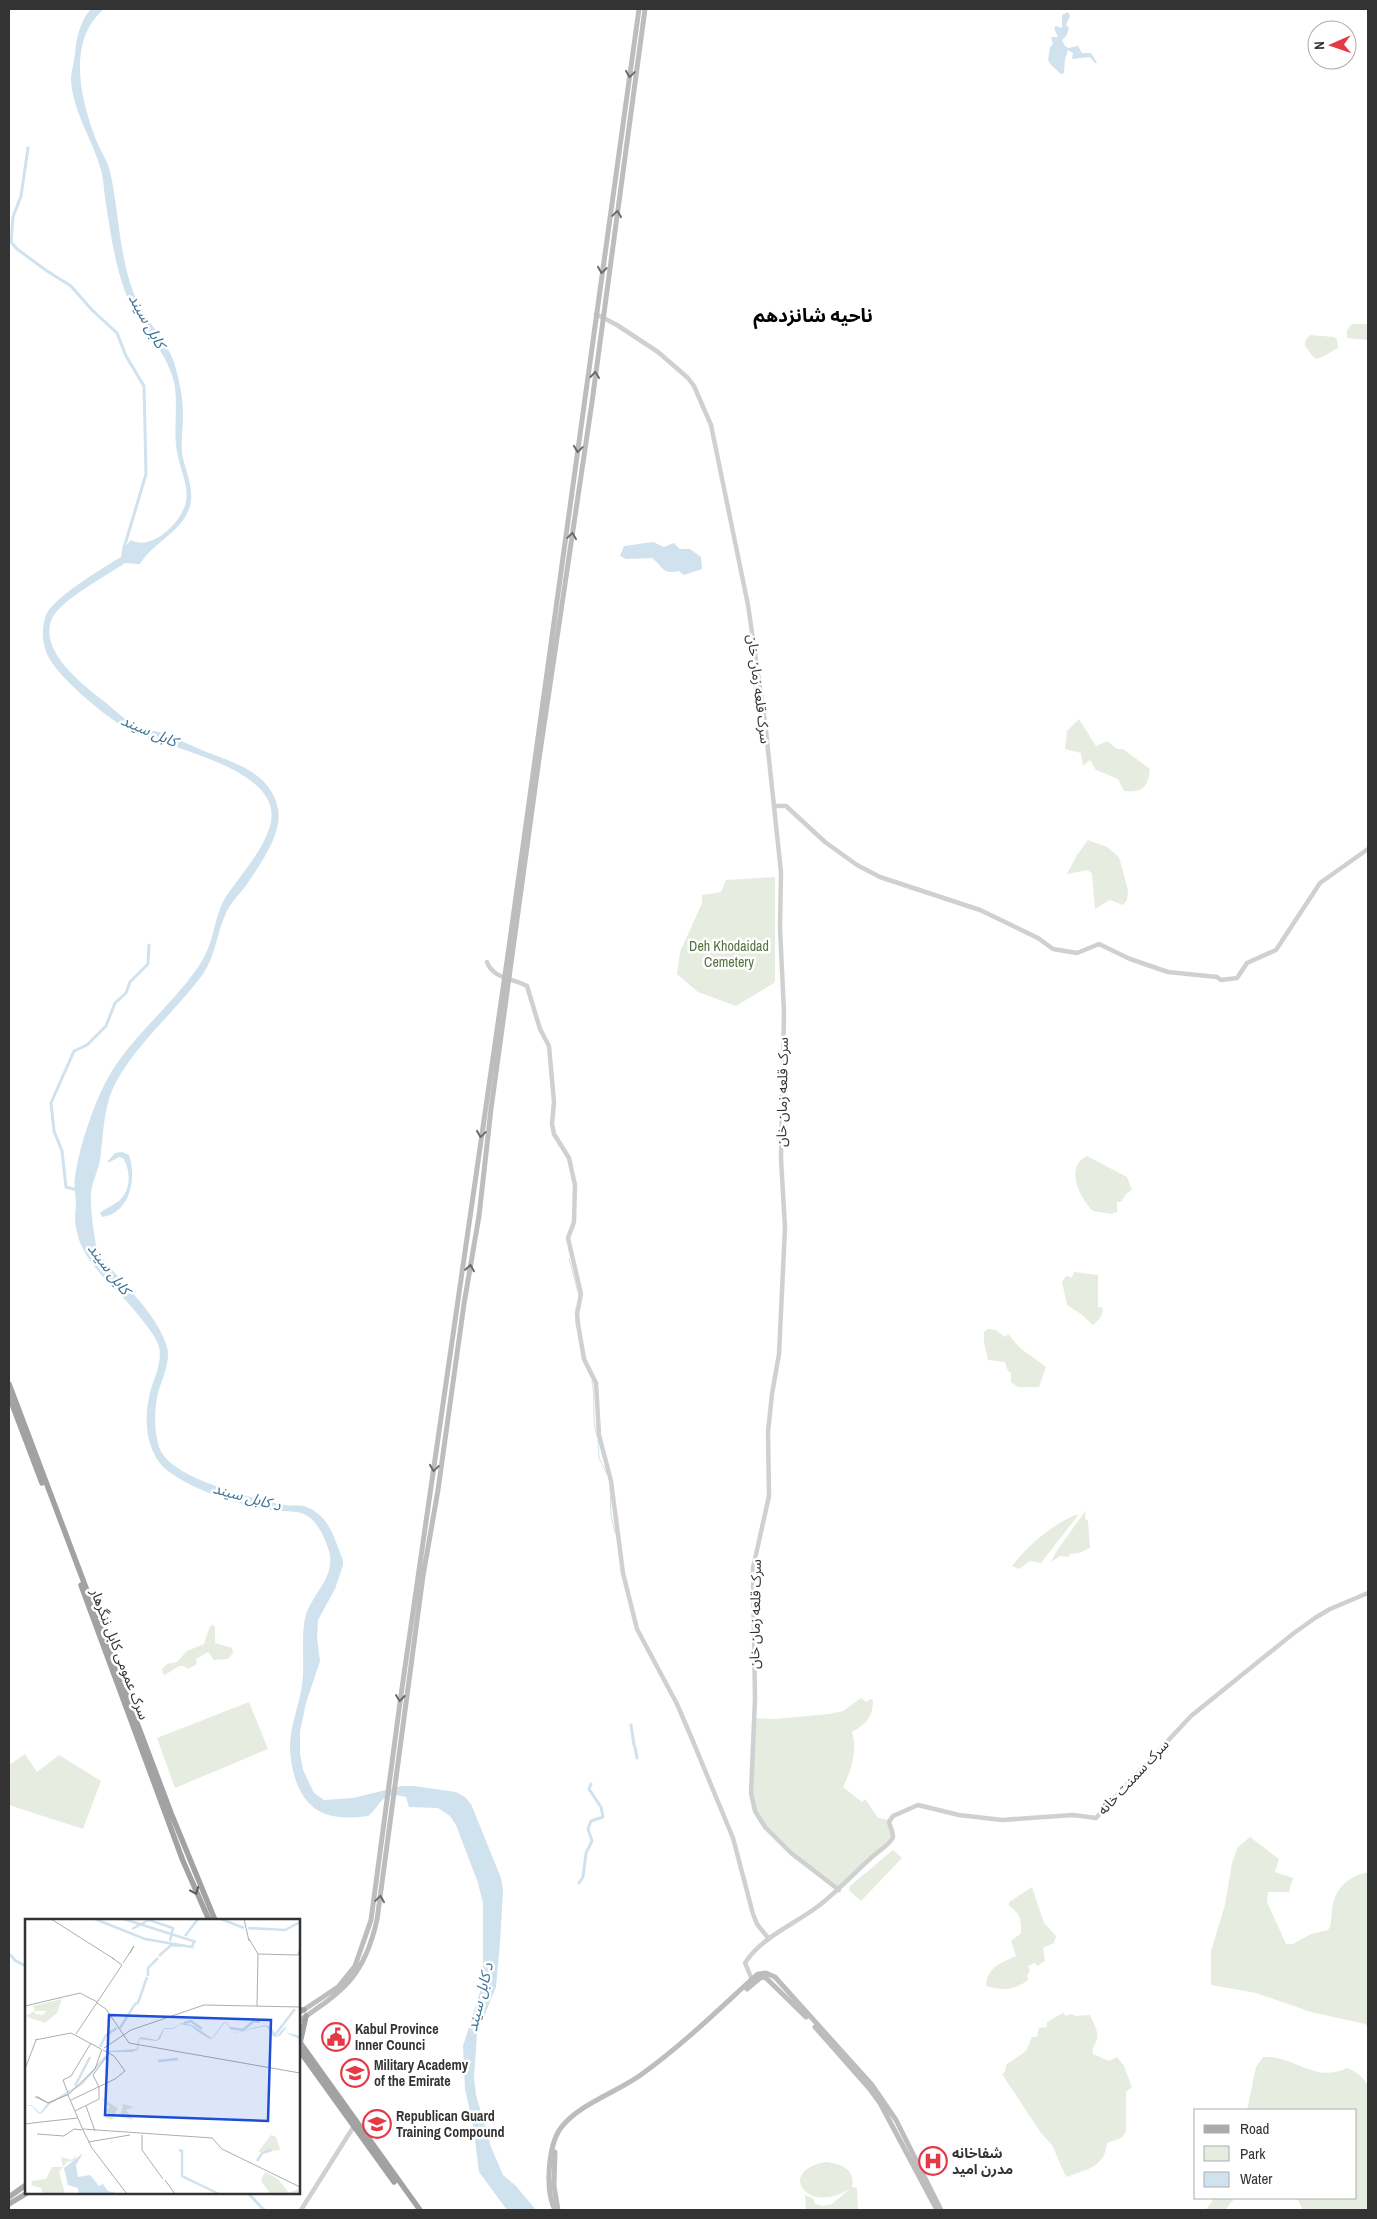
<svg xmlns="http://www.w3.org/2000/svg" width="1377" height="2219" font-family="'Archivo Narrow','Noto Sans Arabic',sans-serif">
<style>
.green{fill:#e6ecdf}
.water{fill:#cfe2ee}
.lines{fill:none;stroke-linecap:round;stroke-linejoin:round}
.stream{stroke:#cfe2ee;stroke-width:1}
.canal{stroke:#cfe2ee;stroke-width:3}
.tertiary{stroke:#d0d0d0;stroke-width:4.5}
.secondary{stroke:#bdbdbd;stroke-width:5}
.primary{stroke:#ababab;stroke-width:5.5}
.trunk{stroke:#a2a2a2;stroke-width:5.5}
.oneway{stroke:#6a6a6a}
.oneway2{stroke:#5a5a5a}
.labels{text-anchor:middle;stroke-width:5;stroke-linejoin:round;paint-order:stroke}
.street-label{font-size:14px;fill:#333;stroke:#fff}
.park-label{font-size:14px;fill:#56703f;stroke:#fff}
.poi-label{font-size:14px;font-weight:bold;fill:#333;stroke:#fff;text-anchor:start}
.water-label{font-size:15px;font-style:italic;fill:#3f7597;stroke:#fff}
.district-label{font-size:19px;font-weight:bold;fill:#000;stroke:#fff}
.inset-river{fill:none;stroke:#cfe2ee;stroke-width:2.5}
.inset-road{fill:none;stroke:#adadad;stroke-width:1}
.view{fill:#1d4ed8;fill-opacity:0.15;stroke:#1d4ed8;stroke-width:2.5}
.inset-edge{fill:none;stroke:#333;stroke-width:2.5}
</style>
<rect width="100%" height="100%" fill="#fff"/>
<path class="green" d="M 1352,324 L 1368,324 L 1368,340 L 1347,338 L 1347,330 Z
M 1310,335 L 1334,337 L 1337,340 L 1338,348 L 1318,359 L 1314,358 L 1305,346 L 1305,341 Z
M 1079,719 L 1096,746 L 1107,741 L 1117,749 L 1123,749 L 1150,769 C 1148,788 1142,793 1124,791 L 1118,779 L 1096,770 L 1090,760 L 1083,766 L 1081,753 L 1065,749 L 1067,731 Z
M 1088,840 L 1107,847 L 1119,857 L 1128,890 L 1127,900 L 1123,905 L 1110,900 L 1095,909 L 1092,874 L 1088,870 L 1067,874 L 1077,855 Z
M 775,877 L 775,980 L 774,983 L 736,1006 L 698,992 L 677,974 L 680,952 L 702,903 L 702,895 L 721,892 L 726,880 Z
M 1087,1156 L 1127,1177 L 1132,1190 L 1126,1194 L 1121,1202 L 1117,1202 L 1117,1212 L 1111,1214 L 1093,1211 C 1080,1199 1064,1167 1087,1156 Z
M 1074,1272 L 1098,1275 L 1098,1307 L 1103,1308 C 1102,1317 1099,1320 1093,1325 L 1081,1314 L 1067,1305 L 1062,1282 L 1066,1276 L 1072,1277 Z
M 988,1329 L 996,1330 L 1005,1337 L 1008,1334 L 1020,1348 L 1046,1367 L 1039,1387 L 1018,1387 L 1011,1382 L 1011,1373 L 1008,1371 L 1005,1362 L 988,1360 L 984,1342 L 984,1332 Z
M 1086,1510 L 1085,1518 L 1088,1521 L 1090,1548 L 1079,1553 L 1070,1554 L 1068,1557 L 1060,1556 L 1051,1562 L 1056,1552 Z
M 1079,1514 L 1041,1563 L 1030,1561 L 1019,1569 L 1012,1566 C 1026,1547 1057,1520 1079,1514 Z
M 213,1625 L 215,1626 L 215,1643 L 232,1648 L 233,1653 L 228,1659 L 214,1660 L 208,1652 L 196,1659 L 197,1664 L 188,1669 L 184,1666 L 179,1666 L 165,1675 L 163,1674 L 162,1669 L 167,1664 L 177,1662 L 187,1651 L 204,1644 L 210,1626 Z
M 861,1698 L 866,1702 L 871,1699 L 873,1701 C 873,1717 865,1725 852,1732 C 858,1750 851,1771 843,1787 L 862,1802 L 865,1799 L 878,1818 L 889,1820 L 893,1838 L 839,1890 L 791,1853 L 765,1827 L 753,1803 L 754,1718 L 775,1719 L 829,1714 L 843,1711 Z
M 249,1702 L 268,1749 L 175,1788 L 157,1738 Z
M 25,1754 L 37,1772 L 59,1755 L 101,1781 L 83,1829 L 9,1805 L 9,1765 Z
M 1250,1837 L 1279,1859 L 1275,1872 L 1293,1878 L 1289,1892 L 1268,1892 L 1267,1902 L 1286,1944 L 1293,1944 L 1311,1934 L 1328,1930 C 1332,1925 1331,1918 1332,1911 C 1334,1889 1347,1877 1368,1872 L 1368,2027 L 1365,2024 L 1311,2012 L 1256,1993 L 1211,1985 L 1211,1951 L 1225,1905 L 1232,1863 L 1238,1847 Z
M 893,1850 L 902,1858 L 861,1901 L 849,1890 L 850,1886 Z
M 1032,1887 L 1044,1923 L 1056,1936 L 1054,1943 L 1043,1948 L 1045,1961 L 1037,1966 L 1035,1963 L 1028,1966 L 1030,1971 L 1027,1976 L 1028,1980 C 1015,1990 1003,1991 986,1986 C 987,1967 1001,1963 1016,1956 L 1011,1941 L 1021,1933 C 1021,1920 1021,1913 1009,1906 L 1009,1902 Z
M 1063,2013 L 1066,2016 L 1071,2014 L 1076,2016 L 1090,2015 C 1093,2022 1099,2031 1097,2039 C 1095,2047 1092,2045 1093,2054 L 1109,2061 L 1117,2057 L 1124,2066 L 1132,2087 L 1126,2092 L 1126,2132 L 1121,2138 L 1107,2143 C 1105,2167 1086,2170 1066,2177 L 1052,2145 L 1041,2133 L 1002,2074 L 1005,2072 L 1006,2065 L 1026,2051 L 1032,2037 L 1037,2037 L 1039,2028 L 1047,2027 L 1047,2022 Z
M 1263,2057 C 1295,2055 1314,2084 1347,2068 C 1357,2072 1362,2076 1368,2085 L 1368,2210 L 1303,2210 L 1297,2198 L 1356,2198 L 1356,2110 L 1247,2110 L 1256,2067 Z
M 826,2162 C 841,2164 856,2169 852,2187 L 857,2188 L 858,2210 L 806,2210 L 805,2195 L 814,2199 L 814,2203 L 822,2206 L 832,2204 L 851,2188 C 808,2217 775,2171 826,2162 Z
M 1214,2198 L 1235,2198 L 1225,2210 L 1206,2210 Z"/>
<path class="water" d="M 91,9 L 104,9 C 67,40 80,98 95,137 C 99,149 107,159 110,171 C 119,212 119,255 134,294 C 143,319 165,337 174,362 C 179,379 183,397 183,415 C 183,427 181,440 182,452 C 184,468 193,484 191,501 C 187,530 154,541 140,564 L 125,563 C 107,575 64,599 54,615 C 34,648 83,685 105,702 C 115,710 125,721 138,726 C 146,730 155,731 164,733 C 175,737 185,743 195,747 C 227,762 270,768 278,809 C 282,832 264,859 251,878 C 244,890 234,898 227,911 C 217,931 216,955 203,974 C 175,1013 123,1055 109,1099 C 103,1119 103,1139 100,1160 C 98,1171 92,1182 91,1193 C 90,1203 94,1245 99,1253 C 119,1282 157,1312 167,1347 C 171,1362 162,1378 158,1393 C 154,1410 154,1430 159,1447 C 169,1478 249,1497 279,1504 C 295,1508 302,1501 317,1513 C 332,1524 336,1544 343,1560 L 343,1565 L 335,1589 L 318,1620 L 317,1638 L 320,1661 L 306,1703 L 300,1732 L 300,1754 L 303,1770 L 314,1793 L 324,1800 L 353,1798 L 402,1786 L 414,1786 L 456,1792 L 465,1797 L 471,1804 L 501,1878 L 503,1890 L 500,1943 L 496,1987 L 477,2034 L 474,2077 L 476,2095 L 491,2147 L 503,2175 L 516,2186 L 536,2210 L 507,2210 L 479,2172 L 473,2125 L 465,2089 L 463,2046 L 485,1976 L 483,1969 L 483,1903 L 478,1883 L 456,1825 L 450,1816 L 438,1808 L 409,1807 L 406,1797 C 380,1790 383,1804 368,1816 C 353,1818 333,1819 319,1811 C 296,1799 287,1759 291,1735 C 293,1718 300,1702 302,1685 C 305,1665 301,1637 305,1618 C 312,1592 338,1577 328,1548 C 324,1536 317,1520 304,1514 C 294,1510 281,1512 271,1510 C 237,1504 196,1492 168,1471 C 146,1454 143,1419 150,1393 C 154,1377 164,1360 158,1344 C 154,1334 145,1324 139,1316 C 118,1288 81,1264 76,1227 C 74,1219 76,1210 76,1202 C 75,1193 74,1185 75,1177 C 80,1142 99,1086 120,1059 C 145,1025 179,997 202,961 C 214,942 214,917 225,898 C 240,875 262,853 270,826 C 287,767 162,748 127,729 C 106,717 57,677 47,654 C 42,642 41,625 47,613 C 56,596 103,568 121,557 L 123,545 L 125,547 L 131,540 C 152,552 183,521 186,501 C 189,487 181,471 178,457 C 172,432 179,407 174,382 C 167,352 143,330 130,303 C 116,273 111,236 106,204 C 104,193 104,181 101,170 C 93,140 73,113 71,80 C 71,72 74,63 75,54 C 76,39 80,21 91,9 Z
M 1068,12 L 1070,16 L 1066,25 L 1069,28 L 1067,35 L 1062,40 L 1065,46 L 1068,48 L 1078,46 L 1082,53 L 1091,53 L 1097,63 L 1095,63 L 1090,57 L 1072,59 L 1073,53 L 1068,50 L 1065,59 L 1064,73 L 1061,74 L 1051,65 L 1048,60 L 1050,47 L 1053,44 L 1051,37 L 1058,37 L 1054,28 L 1056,26 L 1062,28 L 1062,15 Z
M 653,542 L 664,547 L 674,543 L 680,549 L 690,549 L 701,557 L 702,569 L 684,575 L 679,571 C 661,575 663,566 652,558 L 626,559 L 620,556 L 624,546 C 634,545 643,543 653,542 Z
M 122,1152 L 129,1155 C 137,1178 130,1213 102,1217 L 100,1213 C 106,1208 114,1205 120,1200 C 131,1189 131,1171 123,1158 L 119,1157 L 110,1162 L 107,1162 L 115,1153 Z"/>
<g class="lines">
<path class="stream" d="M 569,1259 L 579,1296
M 576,1325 L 576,1307
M 583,1361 L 590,1375
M 592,1381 C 596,1399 591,1418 597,1436
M 598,1440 L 599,1458 L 607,1474
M 610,1487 L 611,1515 L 615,1533"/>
<path class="canal" d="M 28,148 L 21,196 L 13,217 L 11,242 L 17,249 L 47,271 L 71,286 L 92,310 L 117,333 L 126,356 L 144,386 L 146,474 L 124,548
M 77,1190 L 66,1187 L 62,1151 L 54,1131 L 51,1103 L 74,1051 L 87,1045 L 106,1026 L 115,1003 L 126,993 L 130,982 L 148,964 L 149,945
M 631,1725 L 634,1745
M 635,1747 L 637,1758
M 579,1883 L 583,1877 L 586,1853 L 592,1841 L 588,1829 L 591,1821 L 603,1817 L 601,1807 L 589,1789 L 591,1784
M 9,1954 L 16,1961 L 26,1966
M 248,2193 L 264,2210"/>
<path class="tertiary" d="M 596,314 L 617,325 L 658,352 L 688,378 L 694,386 L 711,425 L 748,605 L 765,722 L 781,872 L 780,928 L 784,1013 L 781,1159 L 785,1228 L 779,1354 L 772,1394 L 768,1432 L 769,1496 L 753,1568 L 755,1699 L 751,1793 L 755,1811 L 765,1827 L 791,1853 L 839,1890
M 774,806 L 786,806 L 825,842 L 857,865 L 880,877 L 980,910 L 1038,938 L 1053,949 L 1077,953 L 1099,944 L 1130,959 L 1168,972 L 1217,977 L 1221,980 L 1237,978 L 1247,963 L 1276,950 L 1320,883 L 1368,849
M 487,962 C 493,979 513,978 527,986 L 540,1029 L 549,1046 L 554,1102 L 552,1124 L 554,1134 L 569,1158 L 575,1185 L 574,1222 L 568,1238 L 581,1294 L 577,1314 L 578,1324 L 584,1359 L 596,1383 L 599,1435 L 611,1481 L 623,1573 L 637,1629 L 677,1704 L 692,1739 L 733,1838 L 753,1914 L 757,1924 L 769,1939
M 753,1982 L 745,1963 C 762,1937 793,1925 817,1907 C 837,1892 853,1874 871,1858 C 876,1853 891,1844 893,1837 C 893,1832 890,1826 889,1822 L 893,1816 L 918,1805 L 959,1815 L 1002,1820 L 1073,1815 L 1096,1818 L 1191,1716 L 1294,1633 L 1315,1618 L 1330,1609 L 1368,1593
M 301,2210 L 354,2126"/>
<path class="secondary" d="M 747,1989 L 760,1978 L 765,1977 L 806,2017
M 299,2013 L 338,1987 L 347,1976 L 355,1966 L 371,1920 L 401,1695 L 509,947 L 639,9
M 299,2021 C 344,1990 364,1977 377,1920 L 423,1576 L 438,1490 L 464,1304 L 479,1216 L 491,1109 L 539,759 L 592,402 L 645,9
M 815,2027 L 869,2088 L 880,2103 L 937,2210
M 555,2152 L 554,2186 L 558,2210
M 555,2210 C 545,2192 548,2147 560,2129 C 578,2104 618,2092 642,2074 C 681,2046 716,2012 751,1980 L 758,1974 L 766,1973 L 775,1977 L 872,2085 L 896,2120 L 941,2210"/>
<path class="primary" d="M 9,2197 L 26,2185
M 9,2204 L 27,2193"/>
<path class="trunk" d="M 9,1384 L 171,1813 L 215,1920
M 9,1396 L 42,1483
M 81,1585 L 183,1861 L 209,1920
M 299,2010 L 304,2010
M 299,2041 L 420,2210
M 300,2043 L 306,2016
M 299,2050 L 394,2182"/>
</g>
<defs><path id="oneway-chevron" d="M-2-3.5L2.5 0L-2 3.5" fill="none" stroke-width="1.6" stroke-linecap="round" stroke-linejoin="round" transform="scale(1.25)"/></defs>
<g class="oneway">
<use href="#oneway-chevron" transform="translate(630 74) rotate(98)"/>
<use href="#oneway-chevron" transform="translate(617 214) rotate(-82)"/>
<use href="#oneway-chevron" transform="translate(602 270) rotate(98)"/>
<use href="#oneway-chevron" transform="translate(595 375) rotate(-83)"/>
<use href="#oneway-chevron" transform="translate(578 449) rotate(98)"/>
<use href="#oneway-chevron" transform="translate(572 536) rotate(-82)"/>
<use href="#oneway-chevron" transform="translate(481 1134) rotate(98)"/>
<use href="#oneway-chevron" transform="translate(470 1268) rotate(-81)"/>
<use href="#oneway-chevron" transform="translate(434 1468) rotate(98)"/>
<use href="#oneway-chevron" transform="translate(400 1698) rotate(97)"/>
<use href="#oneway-chevron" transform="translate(380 1899) rotate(-82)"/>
</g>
<use class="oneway2" href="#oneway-chevron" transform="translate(195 1891) rotate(68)"/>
<defs>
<symbol id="civic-ring" viewBox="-11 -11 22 22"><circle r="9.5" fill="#fff" stroke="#e63946" stroke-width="1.5"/><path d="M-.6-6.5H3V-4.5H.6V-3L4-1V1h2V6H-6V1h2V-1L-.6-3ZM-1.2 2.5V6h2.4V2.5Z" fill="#e63946"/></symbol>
<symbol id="university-ring" viewBox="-11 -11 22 22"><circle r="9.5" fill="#fff" stroke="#e63946" stroke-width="1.5"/><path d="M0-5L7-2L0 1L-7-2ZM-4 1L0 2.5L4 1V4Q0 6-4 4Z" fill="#e63946"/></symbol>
<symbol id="hospital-ring" viewBox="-11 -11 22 22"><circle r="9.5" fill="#fff" stroke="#e63946" stroke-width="1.5"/><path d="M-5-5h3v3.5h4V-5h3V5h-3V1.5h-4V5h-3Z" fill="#e63946"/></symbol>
</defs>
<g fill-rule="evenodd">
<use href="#civic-ring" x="320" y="2021" width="32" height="32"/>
<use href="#university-ring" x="339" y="2057" width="32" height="32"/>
<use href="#university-ring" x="361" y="2108" width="32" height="32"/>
<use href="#hospital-ring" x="917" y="2145" width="32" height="32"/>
</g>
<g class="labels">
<g class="street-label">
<text transform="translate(759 689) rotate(83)" y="5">سرک قلعه زمان خان</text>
<text transform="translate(782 1092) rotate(-89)" y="5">سرک قلعه زمان خان</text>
<text transform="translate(755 1614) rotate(-89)" y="5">سرک قلعه زمان خان</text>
<text transform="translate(120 1654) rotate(69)" y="5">سرک عمومی کابل ننگرهار</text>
<text transform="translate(1133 1777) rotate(-47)" y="5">سرک سمنت خانه</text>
</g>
<g class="park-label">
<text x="729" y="951">Deh Khodaidad<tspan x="729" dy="16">Cemetery</tspan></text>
</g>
<g class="poi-label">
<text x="355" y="2034">Kabul Province<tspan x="355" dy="16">Inner Counci</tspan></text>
<text x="374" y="2070">Military Academy<tspan x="374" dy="16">of the Emirate</tspan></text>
<text x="396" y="2121">Republican Guard<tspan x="396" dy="16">Training Compound</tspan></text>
<text x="952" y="2158">شفاخانه<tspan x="952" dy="16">مدرن امید</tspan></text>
</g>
<g class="water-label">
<text transform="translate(147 321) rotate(61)" y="5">کابل سيند</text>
<text transform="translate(149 731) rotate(23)" y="5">کابل سيند</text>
<text transform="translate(109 1269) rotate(53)" y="5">کابل سيند</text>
<text transform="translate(247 1497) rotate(15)" y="5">د کابل سيند</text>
<text transform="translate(480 1997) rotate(-76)" y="5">د کابل سيند</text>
</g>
<g class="district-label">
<text x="813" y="322">ناحیه شانزدهم</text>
</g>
</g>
<g transform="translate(25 1919)">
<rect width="275" height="275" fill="#fff"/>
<path d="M 37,80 L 32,94 L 20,104 L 0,97 L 10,92 L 10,95 L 17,96 L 22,92 L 10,92 L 8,87 ZM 76,179 L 93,189 L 87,201 L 81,199 L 79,192 L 85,189 ZM 98,185 L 109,188 L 101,191 L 108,201 L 95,198 ZM 246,216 L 251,218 L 255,231 L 233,233 ZM 51,236 L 50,241 L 42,243 L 34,253 L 40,275 L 18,275 L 16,269 L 6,266 L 7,262 L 21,260 L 27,248 L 38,248 L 36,238 L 47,241 ZM 240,253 L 253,260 L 264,274 L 273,270 L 275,275 L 245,274 L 236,262 Z" fill="#e6ecdf"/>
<path d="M 199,103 L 202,104 L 209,114 L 240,106 L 246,108 L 252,117 L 256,112 L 259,109 L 261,108 L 263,114 L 272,116 L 275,118 L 275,120 L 263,115 L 261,109 L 255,117 L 249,118 L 241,107 L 209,114 L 200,103 L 188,119 L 185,120 L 175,114 L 166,107 L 155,105 L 148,110 L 139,110 L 135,120 L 131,122 L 114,120 L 113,131 L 107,133 L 86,133 L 57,166 L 25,185 L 17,194 L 14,195 L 7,187 L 0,187 L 7,186 L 15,194 L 22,185 L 55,165 L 84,132 L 112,130 L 113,121 L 116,118 L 132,121 L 139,109 L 148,109 L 156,104 L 167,106 L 187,119 ZM 58,234 L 51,246 L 53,258 L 65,256 L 74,267 L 78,265 L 83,272 L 95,275 L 54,275 L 53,269 L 43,266 L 39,249 Z" fill="#cfe2ee"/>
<path class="inset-river" d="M 70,0 L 120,20 L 167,28 L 169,22M 99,0 L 171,23M 121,0 L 148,9 L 145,22M 196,0 L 219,9M 223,9 L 260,11 L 275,3M 107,10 L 122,2M 160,17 L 173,0M 134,37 L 146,26 L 157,27M 123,57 L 123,49 L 133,39M 159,104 L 166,102 L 177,110M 95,109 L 110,85 L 113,84 L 122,58M 205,109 L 218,111 L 229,102 L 235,103M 250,116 L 270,90M 75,128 L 81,116 L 92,109M 133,142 L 153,140M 50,167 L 65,138M 154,231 L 157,232 L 157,257 L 194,275M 232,242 L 237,234 L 247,231"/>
<path class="inset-road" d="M 26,0 L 89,40M 219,0 L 224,22M 224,20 L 233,35 L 273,36 L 275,29M 98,44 L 109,27 L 105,34M 72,84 L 81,90 L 104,124 L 275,154M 0,87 L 55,74 L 72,83M 232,87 L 233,35M 51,115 L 97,46 L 86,38M 10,121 L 46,114 L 76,130M 79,129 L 106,111 L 179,86 L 275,88M 0,150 L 11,121M 43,174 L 38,161 L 46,157 L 66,124M 44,175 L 70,150 L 77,130M 43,176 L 58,211M 10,178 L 13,178 L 23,184 L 44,175 L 23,184 L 11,178M 46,181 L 90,160 L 100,152 L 89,137 L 78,131M 61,187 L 70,212M 50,192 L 74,180 L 74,168 L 68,156 L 83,136M 16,203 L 53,199M 0,205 L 16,203M 58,210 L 187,219 L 197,230 L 275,268M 58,211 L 67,229 L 102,275M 12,215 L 39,217 L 49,210 L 57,211M 117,216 L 117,231 L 138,260M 63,223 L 105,216M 140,261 L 150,275"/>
<path class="view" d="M 84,96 L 246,101 L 243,202 L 80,196 Z"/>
<rect width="275" height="275" class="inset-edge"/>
</g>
<rect width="1377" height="2219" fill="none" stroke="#333333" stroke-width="20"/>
<rect x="1194" y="2109" width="162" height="90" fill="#ffffff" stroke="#adadad"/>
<rect x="1204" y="2125" width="25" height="8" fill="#ababab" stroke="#adadad"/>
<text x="1240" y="2134" font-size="15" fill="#333333">Road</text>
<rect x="1204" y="2146" width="25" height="15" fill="#e6ecdf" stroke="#adadad"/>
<text x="1240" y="2159" font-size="15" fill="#333333">Park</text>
<rect x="1204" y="2172" width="25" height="15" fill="#cfe2ee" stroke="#adadad"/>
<text x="1240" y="2184" font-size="15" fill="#333333">Water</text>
<g transform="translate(1332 45) rotate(268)"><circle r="24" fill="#ffffff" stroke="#adadad"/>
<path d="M0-4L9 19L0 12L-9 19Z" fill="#e63946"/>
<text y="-8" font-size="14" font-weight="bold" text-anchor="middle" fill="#333333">N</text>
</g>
</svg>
